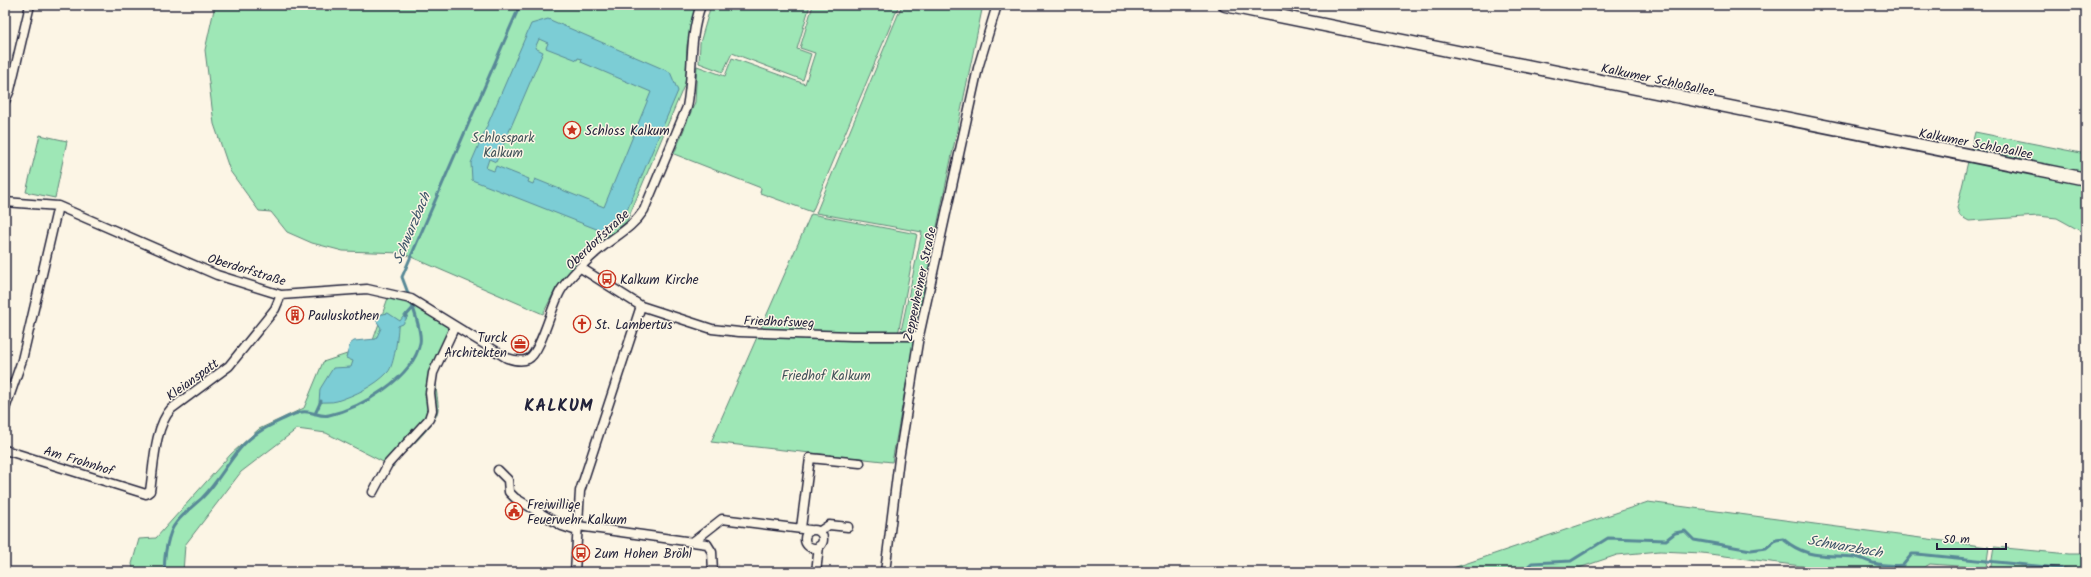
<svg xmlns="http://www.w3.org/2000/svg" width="2091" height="577" font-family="Kalam,sans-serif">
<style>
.green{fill:#9ee7b6;stroke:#608478}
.water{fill:#7ccdd5;stroke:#588997;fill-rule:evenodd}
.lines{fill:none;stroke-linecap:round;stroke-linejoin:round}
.stream{stroke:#588997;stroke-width:3}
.street-casing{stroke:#22223b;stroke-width:11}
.secondary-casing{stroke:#22223b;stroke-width:15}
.street{stroke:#fcf5e5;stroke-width:8}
.secondary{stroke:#fcf5e5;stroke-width:12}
.labels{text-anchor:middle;stroke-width:3;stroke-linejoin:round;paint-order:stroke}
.street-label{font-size:13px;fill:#22223b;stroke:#fcf5e5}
.poi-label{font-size:13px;fill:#22223b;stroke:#fcf5e5;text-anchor:start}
.park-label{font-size:13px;fill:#41535a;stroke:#fcf5e5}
.water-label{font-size:14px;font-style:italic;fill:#3d5569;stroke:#fcf5e5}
.district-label{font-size:17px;font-weight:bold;letter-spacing:1px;fill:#22223b;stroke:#fcf5e5}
</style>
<rect width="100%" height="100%" fill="#fcf5e5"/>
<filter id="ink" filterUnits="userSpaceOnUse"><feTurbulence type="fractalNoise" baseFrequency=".025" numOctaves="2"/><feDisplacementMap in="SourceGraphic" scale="8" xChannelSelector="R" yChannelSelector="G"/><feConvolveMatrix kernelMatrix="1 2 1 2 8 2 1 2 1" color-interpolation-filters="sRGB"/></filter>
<g filter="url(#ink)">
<path class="green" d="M 215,5 L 698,5 L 687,45 L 686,81 L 627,221 L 578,264 L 556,288 L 543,314 L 402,253 L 343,251 L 312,243 L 287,232 L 271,212 L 259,211 L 230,171 L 214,124 L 205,50 Z
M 711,5 L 810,5 L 797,49 L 811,54 L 803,80 L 732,53 L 723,72 L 699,63 L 700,43 Z
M 813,5 L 899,5 L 812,212 L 760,193 L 761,188 L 674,154 L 695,102 L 697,66 L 725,76 L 732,58 L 805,84 L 815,53 L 800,48 Z
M 902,5 L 983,5 L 916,328 L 901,331 L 922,232 L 816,213 Z
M 1975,132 L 2086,154 L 2086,234 L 2057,218 L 2038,216 L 1969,221 L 1960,216 L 1957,208 Z
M 40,135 L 67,141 L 55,198 L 26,192 Z
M 811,214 L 917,234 L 897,340 L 914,341 L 892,462 L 711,442 Z
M 389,295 L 418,308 L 458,332 C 450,346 438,363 436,379 C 435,389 439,402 438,410 C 436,425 408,449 397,460 L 393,467 L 326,433 L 297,429 L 241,472 L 185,545 L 183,572 L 134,572 L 132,564 L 139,539 L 156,538 L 231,454 L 259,429 L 304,408 L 323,362 L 371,346 Z
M 1648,502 L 1989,547 L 1986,568 L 1930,564 L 1916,572 L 1847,572 L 1702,553 L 1660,551 L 1617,555 L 1567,572 L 1441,572 Z
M 1994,547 L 2069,554 L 2086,554 L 2086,572 L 1990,572 Z"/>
<path class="water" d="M 548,19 L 670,72 L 678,91 L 622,222 L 604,232 L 472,180 L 471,163 L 531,24 ZM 539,39 L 548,43 L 546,48 L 577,60 L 578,58 L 582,59 L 581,62 L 651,92 L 604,207 L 535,179 L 533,184 L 528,182 L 529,179 L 496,166 L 494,171 L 486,168 L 489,159 L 496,162 L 543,52 L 535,48 Z
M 388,313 L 400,321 L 406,313 L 408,316 L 403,324 L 398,326 C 398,335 394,366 388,372 C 375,386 355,395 337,401 C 331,403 325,401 319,403 L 320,389 L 333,368 L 351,367 L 353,361 L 346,358 L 350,344 L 354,341 L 376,339 L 381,328 L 376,320 L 378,315 Z"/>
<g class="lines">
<path class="stream" d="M 405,317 L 413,308
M 315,414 L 321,401
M 165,572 C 163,560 168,532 176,523 C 183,514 193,506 202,498 C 223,478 233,448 259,432 C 265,428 296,412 302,412 C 311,410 321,418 329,415 C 361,408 413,378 420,343 C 423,330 407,291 402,277 L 520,5
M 1521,572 L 1532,563 L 1571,561 L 1608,538 L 1666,540 L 1675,533 L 1685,531 L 1694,540 L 1751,550 L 1766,548 L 1776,540 L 1783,539 C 1808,560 1826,554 1855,557 C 1861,558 1867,561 1873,563 C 1883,566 1893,566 1903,565 L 1912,554 L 1917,554 L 2086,571"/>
<defs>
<path id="street" d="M 5,101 L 10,90 L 30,5
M 5,202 L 58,206 L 217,275 L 281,295 L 367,289 L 411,299 L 507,358 C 513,360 522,362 528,359 C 541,353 552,304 561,290 C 569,277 589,258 601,248 C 617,235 633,227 644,210 L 687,107 C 694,72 688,40 701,5
M 581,268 L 641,306 L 712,329 L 739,332 L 852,336 L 919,336
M 5,409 L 22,360 L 58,206
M 5,450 L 146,494 L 150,491 C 154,466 154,428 171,409 L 229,366 L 275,309 L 281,295
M 498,470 L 508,480 L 509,492 L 515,498 L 562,526 L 577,531
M 373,492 L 388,464 L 429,419 L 432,410 L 430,393 L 433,373 L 455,326
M 578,526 L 707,544 L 712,552 L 713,572
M 801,528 L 810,458 L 860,463
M805 539a9 9 0 1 1 18 0a9 9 0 1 1-18 0Z
M 820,531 L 829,525 L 848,527
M 694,541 L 722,519 L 810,530
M 575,572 L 580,491 L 641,306
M 816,572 L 819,546
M 885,572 L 899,459 L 919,336 L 978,68 L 997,5"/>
<path id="secondary" d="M 1225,5 L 2086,179"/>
</defs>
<use href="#street" class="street-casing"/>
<use href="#secondary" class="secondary-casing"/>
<use href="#street" class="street"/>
<use href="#secondary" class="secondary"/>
</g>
</g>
<defs>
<symbol id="sight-ring" viewBox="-11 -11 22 22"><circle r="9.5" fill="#fcf5e5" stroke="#c8321e" stroke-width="1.5"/><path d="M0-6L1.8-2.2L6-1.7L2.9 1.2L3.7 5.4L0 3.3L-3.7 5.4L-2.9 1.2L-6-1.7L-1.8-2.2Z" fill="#c8321e"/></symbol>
<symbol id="bus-ring" viewBox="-11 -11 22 22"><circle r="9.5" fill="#fcf5e5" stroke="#c8321e" stroke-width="1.5"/><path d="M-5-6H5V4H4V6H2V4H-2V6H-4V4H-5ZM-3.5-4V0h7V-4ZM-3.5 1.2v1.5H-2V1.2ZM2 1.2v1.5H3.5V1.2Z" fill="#c8321e"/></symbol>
<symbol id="building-ring" viewBox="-11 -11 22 22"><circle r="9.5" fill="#fcf5e5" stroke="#c8321e" stroke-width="1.5"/><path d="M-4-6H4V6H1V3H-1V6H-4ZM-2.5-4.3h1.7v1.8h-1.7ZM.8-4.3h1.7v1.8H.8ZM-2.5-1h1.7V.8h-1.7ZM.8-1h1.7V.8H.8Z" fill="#c8321e"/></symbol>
<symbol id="church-ring" viewBox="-11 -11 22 22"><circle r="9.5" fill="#fcf5e5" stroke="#c8321e" stroke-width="1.5"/><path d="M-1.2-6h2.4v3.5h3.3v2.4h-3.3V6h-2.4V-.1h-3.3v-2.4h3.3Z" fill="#c8321e"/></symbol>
<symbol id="office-ring" viewBox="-11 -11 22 22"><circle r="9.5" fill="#fcf5e5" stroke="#c8321e" stroke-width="1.5"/><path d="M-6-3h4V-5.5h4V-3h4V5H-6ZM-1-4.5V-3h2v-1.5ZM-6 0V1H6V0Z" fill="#c8321e"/></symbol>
<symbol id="civic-ring" viewBox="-11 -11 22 22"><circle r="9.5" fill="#fcf5e5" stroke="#c8321e" stroke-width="1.5"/><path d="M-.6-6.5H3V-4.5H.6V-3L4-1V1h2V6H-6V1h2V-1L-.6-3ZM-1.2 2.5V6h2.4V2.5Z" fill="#c8321e"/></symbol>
</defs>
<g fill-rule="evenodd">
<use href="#sight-ring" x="562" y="120" width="20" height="20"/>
<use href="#bus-ring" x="597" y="269" width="20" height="20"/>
<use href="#building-ring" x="285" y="305" width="20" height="20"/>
<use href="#church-ring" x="572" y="314" width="20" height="20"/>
<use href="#office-ring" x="510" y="334" width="20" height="20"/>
<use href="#civic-ring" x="504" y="501" width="20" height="20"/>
<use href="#bus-ring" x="571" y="543" width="20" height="20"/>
</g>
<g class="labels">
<g class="street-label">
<text transform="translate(1658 79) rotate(12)" y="5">Kalkumer Schloßallee</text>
<text transform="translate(1976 143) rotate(11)" y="5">Kalkumer Schloßallee</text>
<text transform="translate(597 239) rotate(-43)" y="5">Oberdorfstraße</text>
<text transform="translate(247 269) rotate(17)" y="5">Oberdorfstraße</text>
<text transform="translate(919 284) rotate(-78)" y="5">Zeppenheimer Straße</text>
<text transform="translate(779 321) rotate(2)" y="5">Friedhofsweg</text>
<text transform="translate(192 379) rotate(-36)" y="5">Kleianspatt</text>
<text transform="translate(79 460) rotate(17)" y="5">Am Frohnhof</text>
</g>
<g class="poi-label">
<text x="585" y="135">Schloss Kalkum</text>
<text x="620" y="284">Kalkum Kirche</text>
<text x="308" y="320">Pauluskothen</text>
<text x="595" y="329">St. Lambertus</text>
<text x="507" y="342" text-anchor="end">Turck<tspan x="507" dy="15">Architekten</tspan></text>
<text x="527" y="509">Freiwillige<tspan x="527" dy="15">Feuerwehr Kalkum</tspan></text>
<text x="594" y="558">Zum Hohen Bröhl</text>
</g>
<g class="park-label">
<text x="503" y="142">Schlosspark<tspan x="503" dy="15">Kalkum</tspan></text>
<text x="826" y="380">Friedhof Kalkum</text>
</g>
<g class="water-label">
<text transform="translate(411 228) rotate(-67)" y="5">Schwarzbach</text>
<text transform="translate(1845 546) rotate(10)" y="5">Schwarzbach</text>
</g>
<g class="district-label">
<text x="559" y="411">KALKUM</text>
</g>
</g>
<rect width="2091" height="577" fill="none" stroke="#fcf5e5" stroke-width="20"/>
<rect x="10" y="10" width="2071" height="557" fill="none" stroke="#22223b" stroke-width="1.5" filter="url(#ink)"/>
<path d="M1937 543v6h69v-6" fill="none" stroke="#22223b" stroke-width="2"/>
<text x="1943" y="543" font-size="12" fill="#22223b" stroke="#fcf5e5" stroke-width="3" paint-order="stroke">50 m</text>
</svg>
